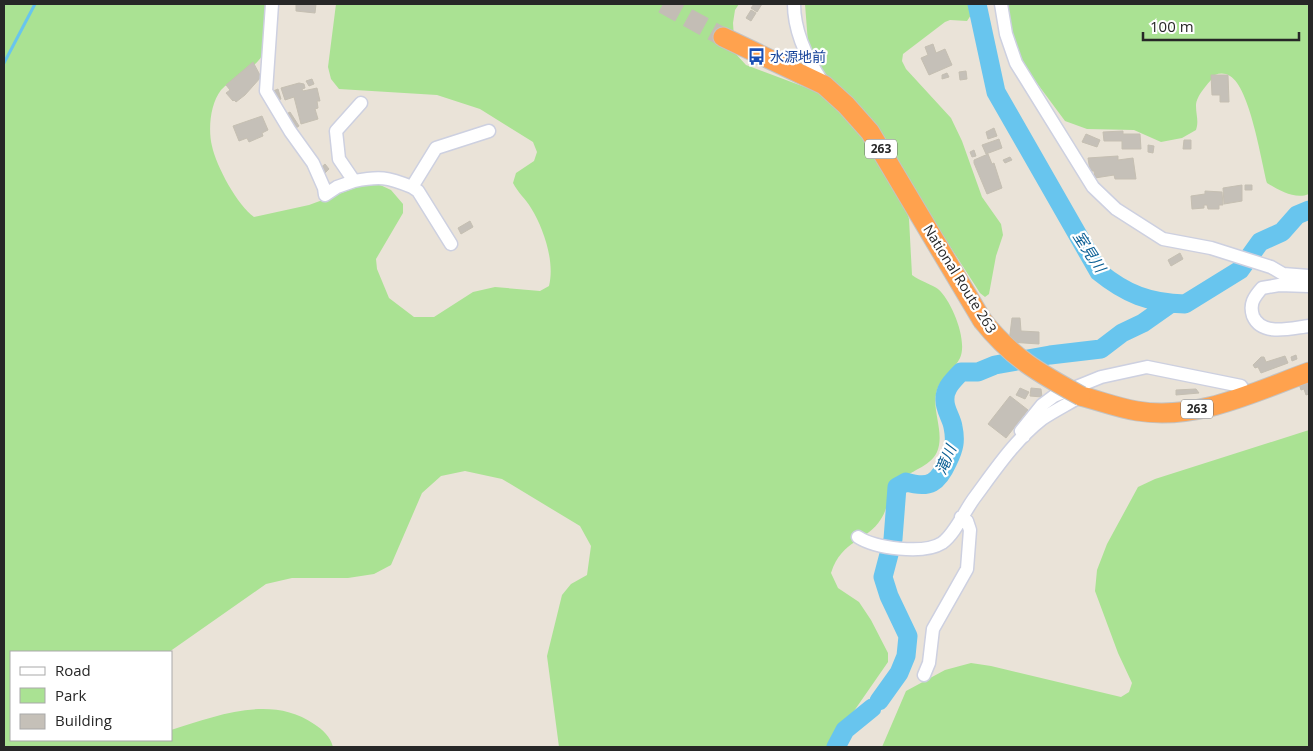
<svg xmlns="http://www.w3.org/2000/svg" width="1313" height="751" font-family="'Open Sans','Noto Sans JP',sans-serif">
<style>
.green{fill:#aae293}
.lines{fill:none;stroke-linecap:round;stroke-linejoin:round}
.stream{stroke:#68c5ee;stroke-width:3}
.river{stroke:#68c5ee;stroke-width:19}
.building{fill:#c5c0b8;stroke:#c5bfb2}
.highway-tunnel{stroke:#c3bdb5;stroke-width:19;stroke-dasharray:19 9;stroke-linecap:butt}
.minor-casing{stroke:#cdd0e0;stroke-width:15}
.highway-casing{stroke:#c3c3c3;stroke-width:21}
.minor{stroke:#fff;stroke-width:12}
.highway{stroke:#ffa24e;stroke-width:19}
.highway-bridge-casing{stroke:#c3c3c3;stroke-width:21;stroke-linecap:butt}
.highway-bridge{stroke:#ffa24e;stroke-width:19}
.labels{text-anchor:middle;stroke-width:4.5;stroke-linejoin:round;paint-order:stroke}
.shield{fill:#fff;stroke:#686868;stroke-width:1}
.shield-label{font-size:12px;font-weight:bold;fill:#272727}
.transit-label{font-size:14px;fill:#164399;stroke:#fff;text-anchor:start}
.street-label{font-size:14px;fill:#272727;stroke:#fff}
.water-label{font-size:15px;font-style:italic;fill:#0c6095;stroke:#fff}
</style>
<rect width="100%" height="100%" fill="#eae3d8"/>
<path class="green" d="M 4,4 L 275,4 C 272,17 269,45 262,56 C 252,71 233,77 221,90 C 210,104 208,130 212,146 C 216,166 238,206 254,217 L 309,205 L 363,185 L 378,184 L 391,190 L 403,204 L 403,213 L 376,259 L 377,269 L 389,298 L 414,317 L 434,317 L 473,292 L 495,287 L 540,291 L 549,286 C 555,262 544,229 531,208 C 526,199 518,193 513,183 L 516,173 L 534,161 L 537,152 L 533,142 L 480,109 L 437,95 L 339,89 L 331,79 L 328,67 L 336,4 L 739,4 L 735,10 L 733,23 L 735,53 L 746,65 L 818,92 L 859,129 L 902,197 L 909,219 L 912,275 C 920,281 933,285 938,289 C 952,301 968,341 960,358 C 955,368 944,376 939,385 C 928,406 946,430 937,452 C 930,467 909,471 898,482 C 889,490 888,509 881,519 C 867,542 842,539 831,573 L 838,588 L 859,602 L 871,620 L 888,653 L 888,662 L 829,747 L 559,747 L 547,656 L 562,595 L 571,584 L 587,575 L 591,546 L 580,526 L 502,479 L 465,471 L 441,476 L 422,493 L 391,565 L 374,574 L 348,578 L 292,578 L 266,584 L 169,652 L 11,652 L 11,740 L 171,740 L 171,730 C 216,716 271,694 314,724 C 323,730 330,736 333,747 L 4,747 Z
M 805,4 L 969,4 L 971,15 L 967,21 L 950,20 L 945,22 L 903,54 L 902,61 L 906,69 L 951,118 L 962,141 L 982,197 L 1001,224 L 1003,235 L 996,256 L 989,294 L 985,297 L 980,293 L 915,192 L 822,74 L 808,43 Z
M 1002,4 L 1309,4 L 1309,194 C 1295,200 1279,190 1267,183 C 1261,160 1250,88 1230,76 C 1225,73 1220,73 1215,75 C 1209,83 1196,95 1196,106 C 1196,115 1199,121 1196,130 L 1182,138 L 1161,142 L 1134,130 L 1087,129 L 1065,121 L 1022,63 Z
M 1309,430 L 1309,747 L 882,747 L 906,691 L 945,670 L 971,663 L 991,666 L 1121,697 L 1129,692 L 1132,683 L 1118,653 L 1095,591 L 1097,570 L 1107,544 L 1138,487 L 1155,479 Z"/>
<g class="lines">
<path class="stream" d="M 4,63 L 35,4"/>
<path class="river" d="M 977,4 L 996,92 L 1099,272 C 1126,294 1149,303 1185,304 L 1240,270 L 1260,242 L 1282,232 L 1297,215 L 1309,210
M 879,701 L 899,673 L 906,656 L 908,636 L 889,596 L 883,577 L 893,539 L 897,487 L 906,482 C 930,489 938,483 948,461 C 954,449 956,441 953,427 C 952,419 945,410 945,401 C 944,388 953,381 961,372 L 978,372 L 995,365 L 1050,355 L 1101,349 L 1122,333 L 1143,323 L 1170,304
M 836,747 L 845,730 L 872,708"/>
</g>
<path class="building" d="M 296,4 L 316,4 L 315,13 L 296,11 Z
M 754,4 L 762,4 L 757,12 L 751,8 Z
M 751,10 L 756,13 L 751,21 L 746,18 Z
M 933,44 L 936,53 L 945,49 L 952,65 L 929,75 L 921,58 L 928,55 L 925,47 Z
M 253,62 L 261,77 L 245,95 L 236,102 L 234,100 L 233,101 L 226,93 L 230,90 L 226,85 Z
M 966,71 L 967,79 L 960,80 L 959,72 Z
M 947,73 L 949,77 L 942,79 L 942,75 Z
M 1211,75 L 1228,75 L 1229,102 L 1220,102 L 1220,95 L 1212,95 Z
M 312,79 L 314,84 L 309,86 L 306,81 Z
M 299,83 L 304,84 L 305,88 L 302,89 L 303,91 L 317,88 L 320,101 L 317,101 L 318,108 L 315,109 L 318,119 L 301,124 L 294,97 L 285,100 L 281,88 Z
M 278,89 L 281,99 L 276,101 L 273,91 Z
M 290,112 L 299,126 L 290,132 L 281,117 Z
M 262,116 L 268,130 L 262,133 L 263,136 L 249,142 L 247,138 L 239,141 L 233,126 Z
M 994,128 L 997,136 L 988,139 L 986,132 Z
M 1123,131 L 1123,134 L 1140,134 L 1141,149 L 1122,149 L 1122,141 L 1104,141 L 1103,132 Z
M 1086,134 L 1100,140 L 1097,147 L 1082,142 Z
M 999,139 L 1002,148 L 986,154 L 982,145 Z
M 1184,140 L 1191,140 L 1191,149 L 1183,149 Z
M 1148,145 L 1154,146 L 1153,153 L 1148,152 Z
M 974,150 L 976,156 L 972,157 L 970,152 Z
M 988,154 L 992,164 L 994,163 L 1002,188 L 987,194 L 974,163 L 974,160 Z
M 1118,156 L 1118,160 L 1133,158 L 1136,179 L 1115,179 L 1114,175 L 1095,178 L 1094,171 L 1090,171 L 1088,158 Z
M 1010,157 L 1012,160 L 1005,163 L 1003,160 Z
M 325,164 L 329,169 L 322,176 L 317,171 Z
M 1242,185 L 1242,201 L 1224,204 L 1223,188 Z
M 1245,185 L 1252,185 L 1252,190 L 1245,190 Z
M 1205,191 L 1222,192 L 1223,205 L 1219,205 L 1219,209 L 1208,209 L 1207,205 L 1204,205 L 1204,208 L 1192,209 L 1191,196 L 1205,194 Z
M 470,221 L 473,227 L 461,234 L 458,228 Z
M 1180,253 L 1183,259 L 1171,266 L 1168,260 Z
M 1012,318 L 1020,318 L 1021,331 L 1039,332 L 1039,344 L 1009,342 Z
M 1296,355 L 1297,359 L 1292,361 L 1291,357 Z
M 1285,356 L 1288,363 L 1261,373 L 1258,367 L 1255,368 L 1253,365 L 1261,357 L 1264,357 L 1266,362 Z
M 1309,381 L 1309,394 L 1306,395 L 1304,389 L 1301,390 L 1299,384 Z
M 1020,388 L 1029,392 L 1025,399 L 1016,395 Z
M 1031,388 L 1041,389 L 1042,397 L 1030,396 Z
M 1196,389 L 1199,393 L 1176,395 L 1176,390 Z
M 1010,396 L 1028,410 L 1006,438 L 988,424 Z"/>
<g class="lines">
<path class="highway-tunnel" d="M 663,4 L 723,37"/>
<defs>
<path id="minor" d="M 272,4 L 266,91 L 290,131 L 313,163 L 324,188 L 325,195 L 337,187 L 354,181
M 794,4 C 794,33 807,59 823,83
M 1001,4 L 1006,34 L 1016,63 L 1093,187 L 1116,209 L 1163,239 L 1211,248 L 1271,267 L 1283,274 L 1309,276
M 361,103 L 336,131 L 339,159 L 354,181 C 380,176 387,177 412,187 L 436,148 L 489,131
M 412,187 L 418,191 L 451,244
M 1309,286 L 1279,285 L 1262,288 C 1254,297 1249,304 1253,316 C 1262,337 1291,328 1309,326
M 1024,436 L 1021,431 L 1042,405 L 1054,396 L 1101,377 L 1147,367 L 1241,386 L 1247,395
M 858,537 C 875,548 923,555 942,543 C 955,534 965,510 975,497 C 995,470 1015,440 1042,419 C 1054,411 1068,404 1081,396
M 924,675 L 929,663 L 933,629 L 967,569 L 970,530 L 967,521 L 961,517"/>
<path id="highway" d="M 723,37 L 824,85 L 846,105 L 870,132 L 982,320
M 1081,396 C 1100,401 1118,408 1137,411 C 1197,421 1254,392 1309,372"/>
</defs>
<use href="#minor" class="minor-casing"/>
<use href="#highway" class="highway-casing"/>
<use href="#minor" class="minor"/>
<use href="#highway" class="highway"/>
<defs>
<path id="highway-bridge" d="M 982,320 C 1012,358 1039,373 1081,396"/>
</defs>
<use href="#highway-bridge" class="highway-bridge-casing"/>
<use href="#highway-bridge" class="highway-bridge"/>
</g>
<defs>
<symbol id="bus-bare" viewBox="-9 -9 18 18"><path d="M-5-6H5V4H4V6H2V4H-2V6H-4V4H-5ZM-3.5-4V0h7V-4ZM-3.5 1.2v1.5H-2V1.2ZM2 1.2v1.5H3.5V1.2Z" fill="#1a4fb4" stroke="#fff" stroke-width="2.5" paint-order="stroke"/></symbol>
</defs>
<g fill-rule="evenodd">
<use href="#bus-bare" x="744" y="44" width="25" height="25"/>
</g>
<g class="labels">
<g class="shield">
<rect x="865" y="139.5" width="32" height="19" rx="4"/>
<rect x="1181" y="399.5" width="32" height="19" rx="4"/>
</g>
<g class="shield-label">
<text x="881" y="153">263</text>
<text x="1197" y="413">263</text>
</g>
<g class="transit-label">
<text x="770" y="62">水源地前</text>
</g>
<g class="street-label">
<text transform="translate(960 279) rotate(58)" y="5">National Route 263</text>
</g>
<g class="water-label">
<text transform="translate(1089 252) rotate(57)" y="5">室見川</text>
<text transform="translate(946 460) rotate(-67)" y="5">滝川</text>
</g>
</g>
<rect width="1313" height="751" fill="none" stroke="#272727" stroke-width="10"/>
<rect x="10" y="651" width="162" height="90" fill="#ffffff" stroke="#a9a9a9"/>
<rect x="20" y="667" width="25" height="8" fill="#ffffff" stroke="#a9a9a9"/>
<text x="55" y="676" font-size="15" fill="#272727">Road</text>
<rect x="20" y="688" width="25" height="15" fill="#aae293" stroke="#a9a9a9"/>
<text x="55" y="701" font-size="15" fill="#272727">Park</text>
<rect x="20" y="714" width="25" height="15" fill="#c5c0b8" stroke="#a9a9a9"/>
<text x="55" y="726" font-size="15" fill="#272727">Building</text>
<path d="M1143 32v8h156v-8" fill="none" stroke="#272727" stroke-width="2.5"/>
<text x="1150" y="32" font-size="15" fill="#272727" stroke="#ffffff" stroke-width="4" paint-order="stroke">100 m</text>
</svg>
